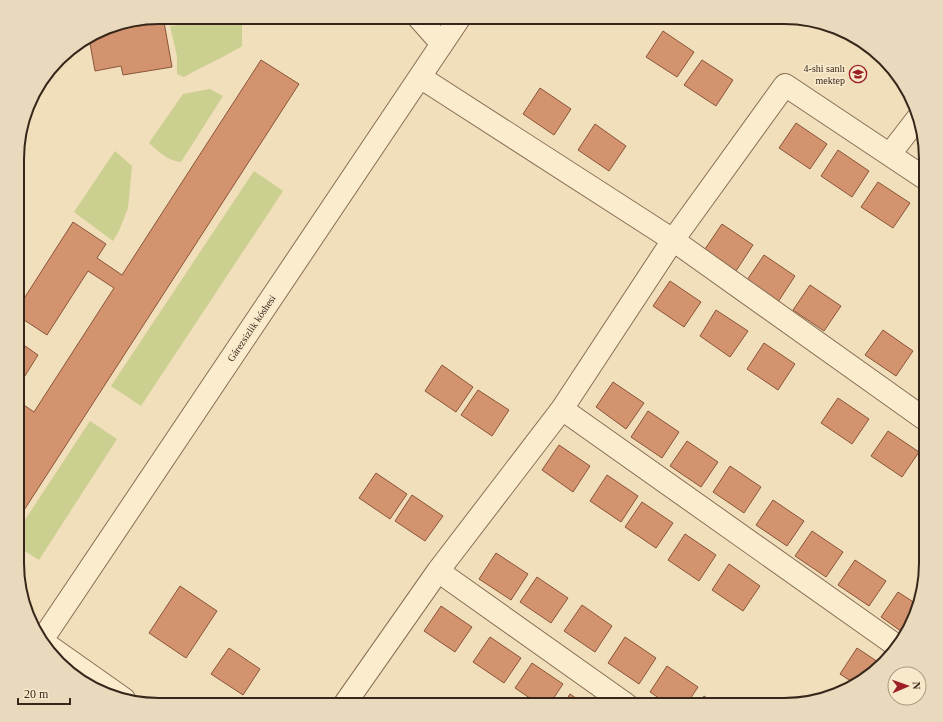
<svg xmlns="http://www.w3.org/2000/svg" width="943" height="722" font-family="Georgia,serif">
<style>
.green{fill:#cbcf8f}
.building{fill:#d2936e;stroke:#8a5538}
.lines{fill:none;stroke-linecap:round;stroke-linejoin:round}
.minor-casing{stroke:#896e54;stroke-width:24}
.minor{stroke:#fbecce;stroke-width:22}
.labels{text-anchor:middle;stroke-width:3.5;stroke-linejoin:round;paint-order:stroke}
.poi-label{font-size:10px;fill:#37271a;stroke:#f8e9cb;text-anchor:end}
.street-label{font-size:10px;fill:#37271a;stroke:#f8e9cb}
.rim{fill:none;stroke:#37271a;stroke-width:2}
</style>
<rect width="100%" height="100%" fill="#f1debb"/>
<path class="green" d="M 237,17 L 242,17 L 242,46 C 223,58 203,66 184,77 L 177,74 L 177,56 L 170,26 Z
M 210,89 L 223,96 L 181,162 C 168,161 158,151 149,143 L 183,94 Z
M 115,151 L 132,166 L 128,208 L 119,231 L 113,241 L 74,212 Z
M 254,171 L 283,191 L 141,406 L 111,386 Z
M 90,421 L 117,439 L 39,560 L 17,546 L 17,532 Z"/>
<path class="building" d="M 164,22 L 172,67 L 123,75 L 121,66 L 95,71 L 89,38 L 100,32 Z
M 663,31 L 694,52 L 677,77 L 646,57 Z
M 261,60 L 299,84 L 17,521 L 18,436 L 24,426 L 18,422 L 18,401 L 34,412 L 114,288 L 88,271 L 47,335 L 18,316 L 18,308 L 73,222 L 106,244 L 97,258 L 122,275 Z
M 702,60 L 733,80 L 716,106 L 684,85 Z
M 540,88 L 571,109 L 554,135 L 523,114 Z
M 796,123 L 827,144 L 810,169 L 779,148 Z
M 595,124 L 626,146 L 609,171 L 578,150 Z
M 838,150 L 869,171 L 852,197 L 821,176 Z
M 878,182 L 910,203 L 893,228 L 861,207 Z
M 722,224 L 753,245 L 736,271 L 705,249 Z
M 764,255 L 795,276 L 778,302 L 747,280 Z
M 670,281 L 701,302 L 684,327 L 653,306 Z
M 810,285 L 841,306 L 824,331 L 793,310 Z
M 716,310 L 748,331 L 730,357 L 700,336 Z
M 883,330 L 913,351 L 896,376 L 865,355 Z
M 18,341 L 38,355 L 18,387 Z
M 764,343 L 795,364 L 778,390 L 747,369 Z
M 442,365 L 473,387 L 456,412 L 425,391 Z
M 613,382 L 644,403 L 626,429 L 596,407 Z
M 478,390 L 509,410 L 492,436 L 461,415 Z
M 838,398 L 869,419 L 852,444 L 821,423 Z
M 648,411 L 679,432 L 662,458 L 631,437 Z
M 888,431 L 919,452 L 902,477 L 871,456 Z
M 687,441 L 718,462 L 701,487 L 670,466 Z
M 559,445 L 590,466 L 573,492 L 542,470 Z
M 730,466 L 761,487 L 744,513 L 713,492 Z
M 376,473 L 407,494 L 390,519 L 359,498 Z
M 607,475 L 638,496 L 621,522 L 590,501 Z
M 926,485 L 926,502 L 918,497 Z
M 412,495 L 443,516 L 425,541 L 395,521 Z
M 773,500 L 804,521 L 787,546 L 756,525 Z
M 642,502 L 673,523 L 656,548 L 625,527 Z
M 812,531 L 843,552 L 826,577 L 795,556 Z
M 685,534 L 716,555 L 699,581 L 668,560 Z
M 496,553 L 528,574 L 511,600 L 479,579 Z
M 855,560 L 886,581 L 869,606 L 838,585 Z
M 729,564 L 760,586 L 743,611 L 712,590 Z
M 537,577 L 568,598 L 551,623 L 520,602 Z
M 180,586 L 217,611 L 186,658 L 149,633 Z
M 898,592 L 918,605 L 915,617 L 905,634 L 881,617 Z
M 582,605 L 612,626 L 595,652 L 564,631 Z
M 441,606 L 472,627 L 455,652 L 424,631 Z
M 490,637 L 521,658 L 504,683 L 473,662 Z
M 625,637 L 656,658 L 639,684 L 608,663 Z
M 229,648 L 260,669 L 243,695 L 211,674 Z
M 857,648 L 881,664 L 855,684 L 840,674 Z
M 532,663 L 563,684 L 549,705 L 540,705 L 515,688 Z
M 667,666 L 698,687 L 686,705 L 669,705 L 650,692 Z
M 570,694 L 586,705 L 563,705 Z
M 704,696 L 717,705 L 698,705 Z"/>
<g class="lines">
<defs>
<path id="minor" d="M 418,17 L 442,44
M 420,77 L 673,240 L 926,420
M 890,154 L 917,119
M 562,409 L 897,646
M 438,571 L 627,705
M 42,640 L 460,17
M 46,644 L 124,699
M 344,705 L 438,571 L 562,409 L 673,240 L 785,85 L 926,179"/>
</defs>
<use href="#minor" class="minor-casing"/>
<use href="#minor" class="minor"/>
</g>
<defs>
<symbol id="school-ring" viewBox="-11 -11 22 22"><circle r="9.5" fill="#f8e9cb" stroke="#9c1f26" stroke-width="1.5"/><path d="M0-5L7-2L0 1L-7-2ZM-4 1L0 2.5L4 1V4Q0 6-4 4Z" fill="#9c1f26"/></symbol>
</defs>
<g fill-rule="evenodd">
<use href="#school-ring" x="848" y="64" width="20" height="20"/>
</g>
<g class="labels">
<g class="poi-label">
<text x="845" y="72">4-shi sanlı<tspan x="845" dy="12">mektep</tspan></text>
</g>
<g class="street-label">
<text transform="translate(251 328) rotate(-56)" y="4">Gárezsizlik kóshesi</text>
</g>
</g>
<path d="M0 0H943V722H0ZM159 24H784A135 135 0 0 1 919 159V563A135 135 0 0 1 784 698H159A135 135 0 0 1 24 563V159A135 135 0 0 1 159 24Z" fill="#e9d9bd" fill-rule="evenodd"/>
<path class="rim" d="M159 24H784A135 135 0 0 1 919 159V563A135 135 0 0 1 784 698H159A135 135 0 0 1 24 563V159A135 135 0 0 1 159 24Z"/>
<g transform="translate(907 686) rotate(88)"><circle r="19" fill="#f8e9cb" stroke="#ab9b84"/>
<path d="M0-3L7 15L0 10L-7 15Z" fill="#9c1f26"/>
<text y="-6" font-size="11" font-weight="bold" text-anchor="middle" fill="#37271a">N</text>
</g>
<path d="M18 698v6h52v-6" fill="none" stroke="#37271a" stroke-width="2"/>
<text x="24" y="698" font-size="12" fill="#37271a" stroke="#f8e9cb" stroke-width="3" paint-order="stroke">20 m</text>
</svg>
